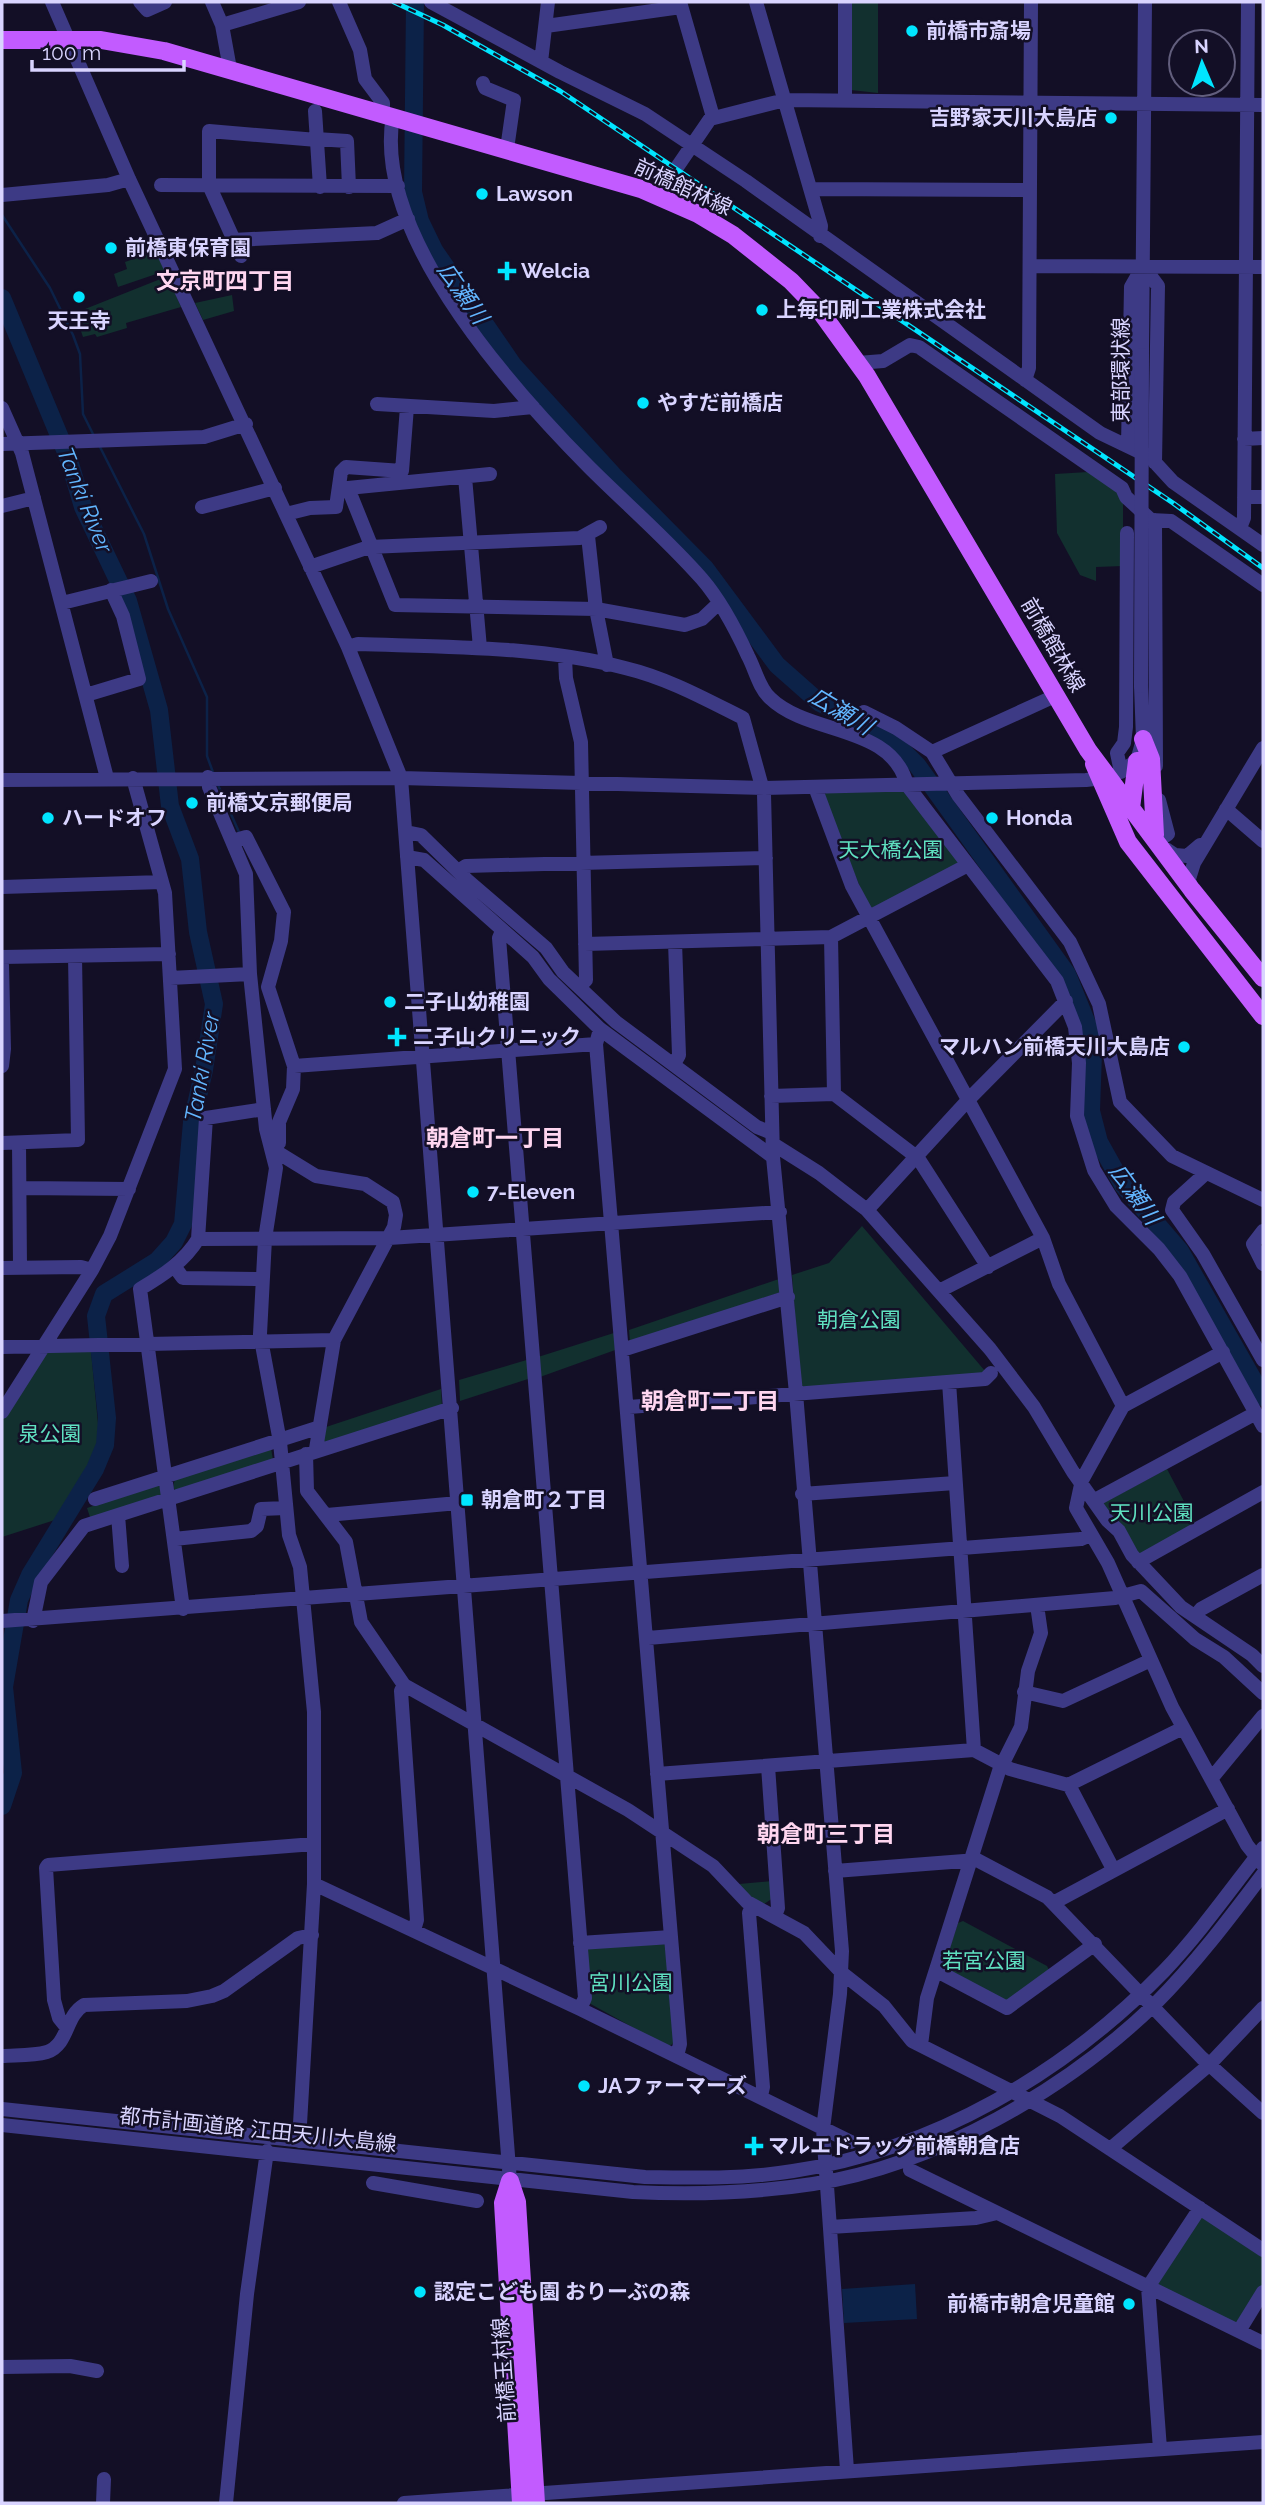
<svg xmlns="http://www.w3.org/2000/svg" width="1265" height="2505" font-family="Raleway,'Noto Sans JP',sans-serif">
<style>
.green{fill:#12302f}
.water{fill:#0c2248}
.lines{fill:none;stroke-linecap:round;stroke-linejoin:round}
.stream{stroke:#0c2248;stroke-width:2.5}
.river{stroke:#0c2248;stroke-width:18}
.minor{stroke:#3d3a85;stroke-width:14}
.major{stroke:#c25bff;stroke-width:18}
.rail-casing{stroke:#00e5ff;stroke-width:5}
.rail{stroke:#130f26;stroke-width:2.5;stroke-dasharray:8;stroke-linecap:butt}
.minor-bridge{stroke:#3d3a85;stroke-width:14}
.poi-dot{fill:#00e5ff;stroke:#130f26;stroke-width:2.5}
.labels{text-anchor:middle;stroke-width:5;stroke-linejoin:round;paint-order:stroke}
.poi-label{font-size:21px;font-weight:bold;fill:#d9d4ff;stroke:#130f26;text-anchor:start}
.street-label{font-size:21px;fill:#d9d4ff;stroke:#130f26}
.park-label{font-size:21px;fill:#5fe0c0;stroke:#130f26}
.neighbourhood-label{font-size:23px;font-weight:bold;fill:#ffd6f0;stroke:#130f26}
.water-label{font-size:23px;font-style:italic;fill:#62b6ff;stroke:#130f26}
</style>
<rect width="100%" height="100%" fill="#130f26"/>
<path class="green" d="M 852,2 L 878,2 L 878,93 L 851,90 Z
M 156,251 L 165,271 L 118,287 L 114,274 L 127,269 L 125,262 Z
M 168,276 L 181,307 L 126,323 L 127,328 L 97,337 L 95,334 L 83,337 L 75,313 Z
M 232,295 L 234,311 L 203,320 L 195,303 Z
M 1088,472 L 1120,494 L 1123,500 L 1123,566 L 1096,567 L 1096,581 L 1080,575 L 1057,533 L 1055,474 Z
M 903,791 L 958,861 L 957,867 L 875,910 L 869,908 L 822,797 L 827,792 Z
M 862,1226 L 985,1371 L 981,1374 L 804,1388 L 800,1383 L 792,1275 L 829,1263 Z
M 779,1279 L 781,1292 L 630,1343 L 629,1330 Z
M 617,1332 L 618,1349 L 540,1377 L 538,1357 Z
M 44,1351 L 91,1351 L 99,1434 L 95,1455 L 58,1519 L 2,1537 L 2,1420 Z
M 530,1359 L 531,1378 L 460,1401 L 459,1380 Z
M 441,1389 L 442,1407 L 322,1445 L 323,1428 Z
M 271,1448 L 273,1460 L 178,1492 L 173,1488 L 175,1478 Z
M 1167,1469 L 1197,1526 L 1142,1557 L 1102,1508 L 1103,1503 Z
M 158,1484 L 163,1493 L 159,1497 L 91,1520 L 87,1508 Z
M 772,1881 L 773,1898 L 764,1904 L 752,1900 L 739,1884 Z
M 963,1921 L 1047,1966 L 1049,1970 L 1011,2000 L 1004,2001 L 946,1971 L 944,1965 L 958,1923 Z
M 667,1944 L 675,2042 L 668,2047 L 589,2003 L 586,1950 L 589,1946 Z
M 1201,2212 L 1263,2254 L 1263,2285 L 1237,2326 L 1153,2285 Z"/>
<path class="water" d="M 915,2284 L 917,2319 L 844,2323 L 842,2289 Z"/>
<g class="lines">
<path class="stream" d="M 2,215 L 50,288 L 73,335 L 80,354 L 83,414 L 94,436
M 99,445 L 144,534 L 168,609 L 207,697 L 207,756 L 214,775
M 218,785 L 239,832"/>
<path class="river" d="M 415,2 L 413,192 L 420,221 L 434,250 L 513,365 L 614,476 L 705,568 L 777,665 L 820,703 L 873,729 L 896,744 L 917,765 L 1067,974 L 1090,1031 L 1093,1053 L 1091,1111 L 1099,1142 L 1123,1185 L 1180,1251 L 1263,1397
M 2,298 L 68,457 L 83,507 L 128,601 L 159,710 L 170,806 L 190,859 L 198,932 L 214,1004 L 204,1070 L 192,1122 L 183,1224 L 174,1242 L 157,1261 L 104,1294 L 96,1316 L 107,1418 L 105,1445 L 95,1469 L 30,1575 L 19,1600 L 4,1687 L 13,1773 L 2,1806"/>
<path class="minor" d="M 52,2 L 129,179 L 348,647 L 401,778 L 510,2181
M 140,2 L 147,10 L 165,2
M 212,2 L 222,25 L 230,69
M 339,2 L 360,50 L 365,79 L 383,103 L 383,114
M 431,2 L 560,72 L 645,114 L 746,181 L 1069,411 L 1100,433 L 1150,457 L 1173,482 L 1263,545
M 680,2 L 713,117
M 756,2 L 821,226 L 820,236
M 222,25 L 299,2
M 546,26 L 681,7
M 541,62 L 548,2
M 483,83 L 485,88 L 514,100 L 507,149
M 845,99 L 845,2
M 315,111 L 320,187
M 393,116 C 372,234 512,389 589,467 C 626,504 667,539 702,579 C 721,601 736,630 748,656 C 755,669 759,688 770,698 C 809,736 892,724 907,785 L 1057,981 L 1075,1027 L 1079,1063 L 1077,1116 L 1094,1170 L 1116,1206 L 1159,1249 L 1180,1276 L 1263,1426
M 316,139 L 347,141 L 349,187
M 161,185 L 398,186
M 811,189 L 1030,190
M 2,195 L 108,185 L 129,179
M 658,195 L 710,119 L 785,100 L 1263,105
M 233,240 L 377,233 L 408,219
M 241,256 L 209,185 L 209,131 L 317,140
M 1030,266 L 1263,267
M 1142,355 L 1145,2
M 858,363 L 883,361 L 910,345 L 919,347 L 1122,488 L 1126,497 L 1151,520 L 1171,521 L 1263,585
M 1025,380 L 1029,368 L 1031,2
M 377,404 L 494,411 L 533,407
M 2,408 L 22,453 L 107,778
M 1244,439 L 1263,438
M 2,444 L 204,437 L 246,424
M 1128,445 L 1131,287 L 1143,266 L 1158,286 L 1155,463
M 490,474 L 348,488 L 395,605 L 596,609 L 685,625 L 702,619 L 719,603
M 465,477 L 480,648
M 1244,497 L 1263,497
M 2,506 L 34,498
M 202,507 L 275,488
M 286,514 L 310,508 L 336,507 L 341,472 L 346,467 L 402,471 L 407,407
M 1155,520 L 1156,766
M 1240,528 L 1244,518 L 1248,2
M 588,536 L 596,609 L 607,665
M 310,567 L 369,547 L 580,538 L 600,527
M 62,603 L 151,581
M 348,647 L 358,644 C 447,647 539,646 625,668 C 667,678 705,699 743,718 L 764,794 L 773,1157 L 796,1393 L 842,1951 L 840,1994 L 823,2129 L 847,2470
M 565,658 L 566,678 L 581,742 L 586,980 L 580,986
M 86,695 L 139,679 L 123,616 L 111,590
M 864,712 L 896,728 L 932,752 L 958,795 L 1070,942 L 1099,1004 L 1120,1102 L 1172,1156 L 1263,1200
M 932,752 L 1055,696
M 1121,772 L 1117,753 L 1124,743 L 1126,727 L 1127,533
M 208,777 L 209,787 L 246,874 L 250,974 L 266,1129 L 276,1168 L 265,1239 L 260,1334 L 280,1442 L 289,1535 L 300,1567 L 314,1712 L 314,1884 L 299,2141
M 2,780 L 401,778 L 764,788 L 1086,780 L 1111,777 L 1137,761 L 1143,739 L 1141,686
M 815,787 L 852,886 L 1043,1238 L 1059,1284 L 1123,1406
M 1226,809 L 1263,841
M 406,832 L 421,835 L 467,880 L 546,948 L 563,972 L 616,1022 L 757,1127 L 772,1133
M 232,841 L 246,837 L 284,912 L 281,941 L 268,987 L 294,1066 L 293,1089 L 279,1122 L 279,1143 L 272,1149
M 1158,841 L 1168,834 L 1159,800
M 1163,847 L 1175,855 L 1187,856 L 1200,845
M 407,857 L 424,860 L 533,957 L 549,979 L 600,1029 L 773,1157
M 458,871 L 466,866 L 766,858
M 2,887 L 162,882
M 1192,890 L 1189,879 L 1194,863 L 1263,748
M 502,931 L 499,938 L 585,1998 L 580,2009
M 831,937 L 834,1094
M 585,944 L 831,937 L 968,865
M 2,957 L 169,954
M 2,965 L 4,1049 L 2,1066
M 170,978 L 250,974
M 600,1029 L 596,1044 L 680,2044 L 677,2056
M 674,1064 L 679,1055 L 675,942
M 294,1066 L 596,1044
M 771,1096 L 834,1094 L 918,1158 L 988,1267
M 2,1143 L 78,1140 L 75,956
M 19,1143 L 20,1268
M 773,1144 L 819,1173 L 867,1210 L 990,1349 L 1034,1407 L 1073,1472 L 1107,1520 L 1119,1531 L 1132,1555 L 1181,1607 L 1252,1655 L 1263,1666
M 272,1149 L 316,1176 L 365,1184 L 393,1202 L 396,1215 L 394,1227 L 334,1340 L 316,1449
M 1206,1173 L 1174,1202 L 1172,1210 L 1203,1254 L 1263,1360
M 20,1188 L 129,1189
M 867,1210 L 969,1099 L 1066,1001
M 1263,1231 L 1253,1244 L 1263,1264
M 198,1239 L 389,1238 L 780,1212
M 174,1266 L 183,1278 L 262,1279
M 2,1268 L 81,1267 L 92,1270
M 939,1291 L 1043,1238
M 2,1347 L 334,1340
M 622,1350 L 788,1297
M 1223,1352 L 1123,1406 L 1082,1480 L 1076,1508 L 1108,1563 L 1172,1707 L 1247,1845 L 1262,1864
M 949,1382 L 974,1750 L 1010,1769 L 1068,1785 L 1183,1728
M 629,1407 L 985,1379 L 991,1373
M 2,1412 L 92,1270 L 110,1236 L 175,1069 L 165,893 L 133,778
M 306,1454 L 307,1491 L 346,1542 L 361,1622 L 404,1685 L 628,1810 L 713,1866 L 747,1902 L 804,1933 L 842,1973 L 884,2006 L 912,2041 L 1060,2116 L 1263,2250
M 802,1494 L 955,1483
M 95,1499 L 317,1428
M 1095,1500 L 1256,1413
M 118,1515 L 122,1566
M 327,1515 L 458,1503
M 174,1539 L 251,1531 L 257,1526 L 261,1509 L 286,1508
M 1138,1562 L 1263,1492
M 183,1609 L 140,1289 C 162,1276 185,1261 198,1239 L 206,1118 L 264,1109
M 1195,1616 L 1201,1609 L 1263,1575
M 2,1621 L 1081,1539 L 1090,1535
M 33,1621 L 41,1582 L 84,1526 L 452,1408
M 648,1638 L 1115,1598 L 1141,1591 L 1195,1639 L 1224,1657 L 1263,1693
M 404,1685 L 401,1691 L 417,1920 L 414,1930
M 1024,1692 L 1063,1701 L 1151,1660
M 768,1766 L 778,1908 L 775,1916
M 657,1774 L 974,1750
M 1211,1779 L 1263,1716
M 1069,1785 L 1113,1869
M 835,1871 L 977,1860 L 1047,1897 L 1202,2058 L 1263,2113
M 314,1884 L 580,2009 L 851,2142
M 1055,1902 L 1228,1809
M 753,1905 L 749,1913 L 763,2087 L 761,2096
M 580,1943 L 671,1937
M 937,1971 L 1007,2008 L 1095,1944
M 67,2028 L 59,2018 L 54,2000 L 46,1868 L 48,1865 L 314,1844
M 921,2045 L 927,1998 L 999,1771 L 1021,1727 L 1028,1671 L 1041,1633 L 1037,1605
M 2,2056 C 16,2055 33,2056 47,2052 C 69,2044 65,2016 84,2005 L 187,2001 L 212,1996 L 224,1991 L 298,1938 L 312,1935
M 2,2109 L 645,2177 C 694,2178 744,2179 793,2171 C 934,2150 1065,2073 1164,1971 C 1200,1933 1231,1889 1263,1848
M 2,2125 L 633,2192 C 693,2195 754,2193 813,2184 C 936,2165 1066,2090 1155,2004 C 1195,1964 1229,1919 1263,1874
M 1110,2149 L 1209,2065 L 1263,2008
M 910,2170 L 1263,2343
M 373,2183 L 477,2201
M 830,2227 L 976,2218 L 997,2213
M 1239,2331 L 1263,2292
M 2,2367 L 70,2366 L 97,2371
M 1160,2449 L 1148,2287 L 1200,2208
M 103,2503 L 104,2479
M 226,2503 L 247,2294 L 267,2151
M 404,2503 L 1263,2442"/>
<path class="major" d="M 2,40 L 101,40 L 164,51 L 641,189 L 698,214 L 733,235 L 791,281 L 820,311 L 867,376 L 1088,750 L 1192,890 L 1263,978
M 1143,739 L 1151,759 L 1155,835
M 1094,764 L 1128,842 L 1263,1016
M 1131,808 L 1137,761
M 510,2181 L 517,2202 L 536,2503
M 510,2181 L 503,2203 L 521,2503"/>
<defs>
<path id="rail" d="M 394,2 L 443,25 L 560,91 L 1173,503 L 1263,568"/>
</defs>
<use href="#rail" class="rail-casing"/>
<use href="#rail" class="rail"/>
<path class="minor-bridge" d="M 1141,686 L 1142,355"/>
</g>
<g class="poi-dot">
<circle cx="912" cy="31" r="7"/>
<circle cx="1111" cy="118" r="7"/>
<circle cx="482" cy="194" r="7"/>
<circle cx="111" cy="248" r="7"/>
<path d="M503.5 260.5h7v7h7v7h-7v7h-7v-7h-7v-7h7z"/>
<circle cx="79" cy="297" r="7"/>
<circle cx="762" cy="310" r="7"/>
<circle cx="643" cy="403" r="7"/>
<circle cx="192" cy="803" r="7"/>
<circle cx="48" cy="818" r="7"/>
<circle cx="992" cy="818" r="7"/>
<circle cx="390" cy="1002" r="7"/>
<path d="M393.5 1026.5h7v7h7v7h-7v7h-7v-7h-7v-7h7z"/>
<circle cx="1184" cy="1047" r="7"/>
<circle cx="473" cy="1192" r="7"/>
<rect x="460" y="1493" width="14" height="14" rx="3.5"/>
<circle cx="584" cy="2086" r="7"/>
<path d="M750.5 2135.5h7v7h7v7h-7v7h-7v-7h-7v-7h7z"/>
<circle cx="420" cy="2292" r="7"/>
<circle cx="1129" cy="2304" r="7"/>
</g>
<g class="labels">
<g class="poi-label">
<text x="926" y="38">前橋市斎場</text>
<text x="1097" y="125" text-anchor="end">吉野家天川大島店</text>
<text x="496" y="201">Lawson</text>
<text x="125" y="255">前橋東保育園</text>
<text x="521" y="278">Welcia</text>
<text x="776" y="317">上毎印刷工業株式会社</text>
<text x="79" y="328" text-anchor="middle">天王寺</text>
<text x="657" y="410">やすだ前橋店</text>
<text x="206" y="810">前橋文京郵便局</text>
<text x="62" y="825">ハードオフ</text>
<text x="1006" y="825">Honda</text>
<text x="404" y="1009">二子山幼稚園</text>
<text x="413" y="1044">二子山クリニック</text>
<text x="1170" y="1054" text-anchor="end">マルハン前橋天川大島店</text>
<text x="487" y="1199">7-Eleven</text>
<text x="481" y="1507">朝倉町２丁目</text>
<text x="598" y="2093">JAファーマーズ</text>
<text x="768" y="2153">マルエドラッグ前橋朝倉店</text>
<text x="434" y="2299">認定こども園 おりーぶの森</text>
<text x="1115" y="2311" text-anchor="end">前橋市朝倉児童館</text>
</g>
<g class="street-label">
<text transform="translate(683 187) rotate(25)" y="7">前橋館林線</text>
<text transform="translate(1121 370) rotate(-90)" y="7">東部環状線</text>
<text transform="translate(1053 645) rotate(60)" y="7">前橋館林線</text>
<text transform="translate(258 2130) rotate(6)" y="7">都市計画道路 江田天川大島線</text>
<text transform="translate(504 2370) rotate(-94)" y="7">前橋玉村線</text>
</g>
<g class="park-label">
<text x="891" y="857">天大橋公園</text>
<text x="859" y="1327">朝倉公園</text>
<text x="50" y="1441">泉公園</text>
<text x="1152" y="1520">天川公園</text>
<text x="984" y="1968">若宮公園</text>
<text x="631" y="1990">宮川公園</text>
</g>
<g class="neighbourhood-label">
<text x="225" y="289">文京町四丁目</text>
<text x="495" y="1146">朝倉町一丁目</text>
<text x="710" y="1409">朝倉町二丁目</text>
<text x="826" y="1842">朝倉町三丁目</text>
</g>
<g class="water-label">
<text transform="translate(463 293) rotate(55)" y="8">広瀬川</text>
<text transform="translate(85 500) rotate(68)" y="8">Tanki River</text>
<text transform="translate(841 711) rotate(31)" y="8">広瀬川</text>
<text transform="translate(202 1067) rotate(-80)" y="8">Tanki River</text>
<text transform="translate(1135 1194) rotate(54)" y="8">広瀬川</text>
</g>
</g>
<rect width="1265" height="2505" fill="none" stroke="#d9d4ff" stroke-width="7"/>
<g transform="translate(1202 63) rotate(358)"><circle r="33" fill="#130f26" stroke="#625e7d" stroke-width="2"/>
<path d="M0-5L12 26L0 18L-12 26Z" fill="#00e5ff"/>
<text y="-10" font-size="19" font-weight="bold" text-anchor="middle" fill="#d9d4ff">N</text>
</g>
<path d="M32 60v10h152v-10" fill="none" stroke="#d9d4ff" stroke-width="3.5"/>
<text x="42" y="60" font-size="21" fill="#d9d4ff" stroke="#130f26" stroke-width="5" paint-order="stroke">100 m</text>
</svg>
